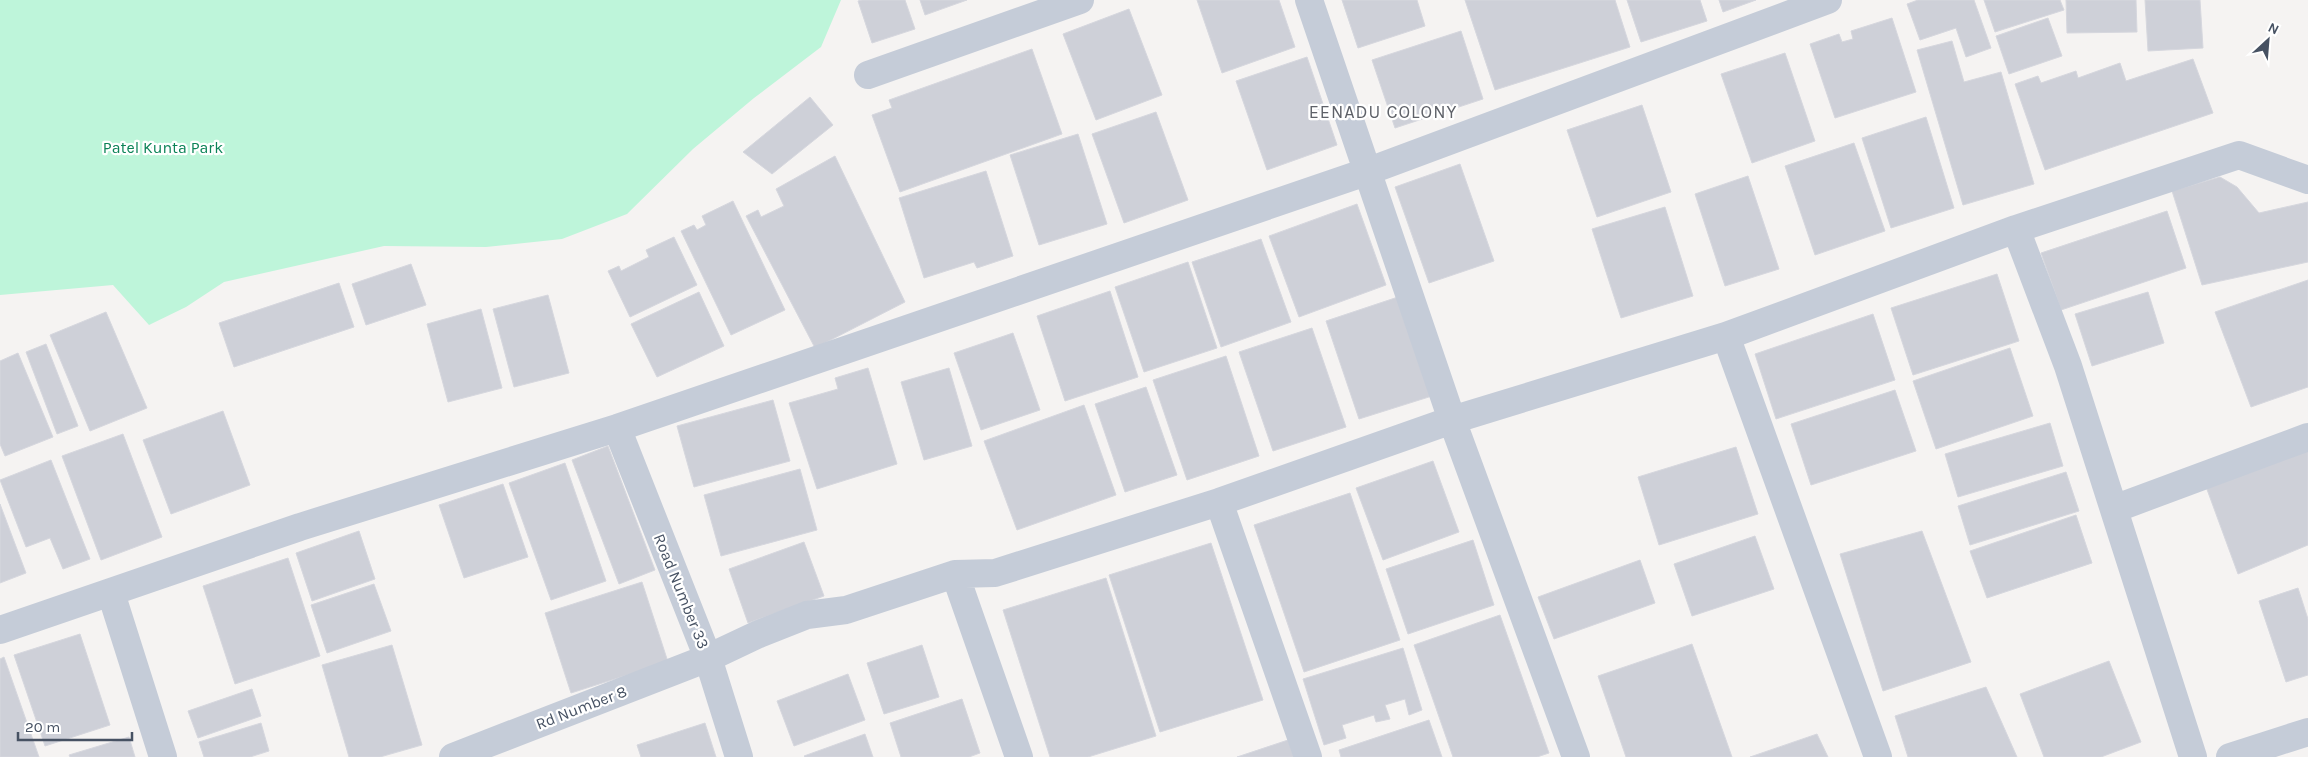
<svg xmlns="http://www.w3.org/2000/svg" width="2308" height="757" font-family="Karla,sans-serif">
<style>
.green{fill:#bef5da}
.building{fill:#ced0d8;stroke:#d6d7de}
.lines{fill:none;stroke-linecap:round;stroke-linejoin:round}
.street{stroke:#c5ccd8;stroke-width:28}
.labels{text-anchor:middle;stroke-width:4.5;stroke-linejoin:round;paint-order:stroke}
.park-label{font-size:16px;fill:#0c8357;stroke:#fff}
.street-label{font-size:16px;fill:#475263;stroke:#fff}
.neighbourhood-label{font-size:18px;letter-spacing:1px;fill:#5e6168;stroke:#fff}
</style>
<rect width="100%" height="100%" fill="#f5f3f2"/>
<path class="green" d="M 0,0 L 841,0 L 821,47 L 754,98 L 693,149 L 627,214 L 562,239 L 486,247 L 384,246 L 224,282 L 186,307 L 149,325 L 113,285 L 0,295 Z"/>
<path class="building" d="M 862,0 L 905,0 L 915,29 L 872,43 L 858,1 Z
M 920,0 L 967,0 L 925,15 Z
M 1197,0 L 1279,0 L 1295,47 L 1222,73 Z
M 1342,0 L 1417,0 L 1425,26 L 1358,48 Z
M 1465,0 L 1615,0 L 1630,47 L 1495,90 Z
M 1627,0 L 1700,0 L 1707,21 L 1641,42 Z
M 1719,0 L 1756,0 L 1723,12 Z
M 1918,0 L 1974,0 L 1991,48 L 1966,57 L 1956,28 L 1920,40 L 1907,4 Z
M 1984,0 L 2060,0 L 2064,10 L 1995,32 Z
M 2066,0 L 2136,0 L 2137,32 L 2067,33 Z
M 2145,0 L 2200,0 L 2203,48 L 2148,51 Z
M 1129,9 L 1162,95 L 1096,120 L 1063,34 Z
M 1892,18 L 1916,92 L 1835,118 L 1810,44 L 1839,34 L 1842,42 L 1853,39 L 1851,31 Z
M 2048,18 L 2062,56 L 2009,74 L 1996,36 Z
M 1461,31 L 1483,99 L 1395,128 L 1372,60 Z
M 1952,41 L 1964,82 L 2001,72 L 2034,184 L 1963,205 L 1917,50 Z
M 1032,49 L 1062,134 L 900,192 L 872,115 L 892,108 L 889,100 Z
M 1785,53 L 1815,141 L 1752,163 L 1721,74 Z
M 1307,57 L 1337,145 L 1267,170 L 1236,81 Z
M 2193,59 L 2213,113 L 2045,170 L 2015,84 L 2038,76 L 2041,83 L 2076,71 L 2078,78 L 2120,63 L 2126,81 Z
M 810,97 L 833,125 L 772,174 L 743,152 Z
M 1642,105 L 1671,192 L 1597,217 L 1567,130 Z
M 1156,112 L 1188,200 L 1124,223 L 1092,134 Z
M 1926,117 L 1954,208 L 1891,228 L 1862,138 Z
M 1078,134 L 1107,224 L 1039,245 L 1010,155 Z
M 1854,143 L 1885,231 L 1815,255 L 1785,166 Z
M 835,156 L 905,302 L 815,348 L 746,216 L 758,210 L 761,217 L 784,206 L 776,189 Z
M 1460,164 L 1494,261 L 1429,283 L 1395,187 Z
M 986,171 L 1013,256 L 977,268 L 974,262 L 924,278 L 899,198 Z
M 1748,176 L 1779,269 L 1725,286 L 1695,194 Z
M 2220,177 L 2237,187 L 2259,213 L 2308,202 L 2308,262 L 2202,285 L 2172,191 Z
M 733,201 L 785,310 L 731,335 L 681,231 L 694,225 L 697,230 L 706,225 L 702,216 Z
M 1357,204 L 1386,285 L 1299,317 L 1269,236 Z
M 1665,207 L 1693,296 L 1621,318 L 1592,229 Z
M 2167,211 L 2186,268 L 2061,310 L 2041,253 Z
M 674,237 L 697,285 L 630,317 L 608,271 L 619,266 L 621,271 L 649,257 L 646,250 Z
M 1261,239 L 1291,322 L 1221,347 L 1192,262 Z
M 1188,262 L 1217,348 L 1144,372 L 1115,287 Z
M 411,264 L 426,305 L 366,325 L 352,284 Z
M 1997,274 L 2019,341 L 1913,375 L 1891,308 Z
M 2308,280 L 2308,387 L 2251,407 L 2215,312 Z
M 339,283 L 354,327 L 234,367 L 219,323 Z
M 1110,291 L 1138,377 L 1065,401 L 1037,316 Z
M 699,292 L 724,346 L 657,377 L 631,324 Z
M 2148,292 L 2164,343 L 2092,366 L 2075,314 Z
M 548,295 L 569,373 L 514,387 L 493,309 Z
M 1398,297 L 1432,396 L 1359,419 L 1326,321 Z
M 481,309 L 502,388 L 448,402 L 427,324 Z
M 106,312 L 147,408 L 90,431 L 50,335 Z
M 1873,314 L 1895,380 L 1776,419 L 1755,354 Z
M 1312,328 L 1346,427 L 1273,451 L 1239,352 Z
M 1013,333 L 1040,410 L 981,430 L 954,353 Z
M 46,344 L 78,426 L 57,434 L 26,352 Z
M 2010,348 L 2033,416 L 1936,449 L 1913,381 Z
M 18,353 L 53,437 L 5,456 L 0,444 L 0,361 Z
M 1226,356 L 1259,456 L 1187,480 L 1153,380 Z
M 868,368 L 897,464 L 817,489 L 789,403 L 838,389 L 835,378 Z
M 949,368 L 972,446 L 924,460 L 901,382 Z
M 1146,387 L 1177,475 L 1125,492 L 1095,404 Z
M 1895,390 L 1916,451 L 1811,485 L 1791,424 Z
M 773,400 L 790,461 L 694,487 L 677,426 Z
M 1084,405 L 1116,495 L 1017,530 L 984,441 Z
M 223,411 L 250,485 L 171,514 L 143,440 Z
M 2050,423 L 2063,466 L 1958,497 L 1945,454 Z
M 123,434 L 162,537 L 101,560 L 62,456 Z
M 2308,445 L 2308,545 L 2238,574 L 2205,484 Z
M 608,446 L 655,570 L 619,584 L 572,460 Z
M 1736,447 L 1758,514 L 1659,545 L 1638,477 Z
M 51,460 L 90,559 L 63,569 L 50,538 L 26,547 L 0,480 Z
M 1433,461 L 1459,532 L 1383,560 L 1356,488 Z
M 565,463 L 606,581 L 551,600 L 509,483 Z
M 800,469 L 817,530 L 721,556 L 704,495 Z
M 2066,472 L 2079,511 L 1970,545 L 1958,506 Z
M 503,484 L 528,557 L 464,578 L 439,505 Z
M 1350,493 L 1400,640 L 1304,672 L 1254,525 Z
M 0,504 L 26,573 L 0,583 Z
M 2076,515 L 2092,563 L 1987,598 L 1970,551 Z
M 359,531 L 375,579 L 312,601 L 296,553 Z
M 1922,531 L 1971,662 L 1883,691 L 1840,554 Z
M 1755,536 L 1774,589 L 1692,616 L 1674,564 Z
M 1473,540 L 1494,605 L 1408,634 L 1386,569 Z
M 804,542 L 824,596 L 748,623 L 729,569 Z
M 1211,543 L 1263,700 L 1160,732 L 1109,575 Z
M 288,558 L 320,656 L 235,684 L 203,586 Z
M 1640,560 L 1655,603 L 1554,639 L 1538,597 Z
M 1106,578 L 1156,736 L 1088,757 L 1050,757 L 1003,610 Z
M 642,582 L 668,662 L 571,693 L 545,613 Z
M 374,584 L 391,631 L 327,653 L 311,605 Z
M 2298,588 L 2308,619 L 2308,675 L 2286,682 L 2259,601 Z
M 1500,615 L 1549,753 L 1537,757 L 1453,757 L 1414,645 Z
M 80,634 L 110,725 L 45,746 L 14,655 Z
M 1692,644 L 1732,757 L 1626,757 L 1598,676 Z
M 392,645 L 422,745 L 380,757 L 349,757 L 322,665 Z
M 922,645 L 939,697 L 884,714 L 867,663 Z
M 1403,648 L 1422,710 L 1409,715 L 1405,699 L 1385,705 L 1390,719 L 1376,722 L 1374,715 L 1342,725 L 1346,738 L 1324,745 L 1303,679 Z
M 4,657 L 39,757 L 0,757 L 0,659 Z
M 2109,661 L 2141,742 L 2101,757 L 2044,757 L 2020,694 Z
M 848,674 L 865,720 L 794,746 L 777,701 Z
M 1986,687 L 2017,757 L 1908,757 L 1895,716 Z
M 252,689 L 261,716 L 198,738 L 188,711 Z
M 962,699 L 980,753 L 969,757 L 901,757 L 890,723 Z
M 1429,720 L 1442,757 L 1341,757 L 1339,750 Z
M 261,723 L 269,751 L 250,757 L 204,757 L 199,742 Z
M 705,723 L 716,757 L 641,757 L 637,745 Z
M 865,734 L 873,757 L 805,757 L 804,756 Z
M 1817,734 L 1828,757 L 1750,757 Z
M 129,737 L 135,757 L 70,757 L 69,755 Z
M 1288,740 L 1294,757 L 1237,757 Z"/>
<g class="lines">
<path class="street" d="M 1309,0 L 1452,420 L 1576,757
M 868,75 L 1080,0
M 2016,229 L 2068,366 L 2193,757
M 1726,336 L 1878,757
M 617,428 L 708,658 L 739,757
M 1219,502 L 1308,757
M 2114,509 L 2308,437
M 955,574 L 1019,757
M 111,593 L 163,757
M 0,630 L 300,527 L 617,428 L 1366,172 L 1828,0
M 453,757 L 708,658 L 759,634 L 807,615 L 846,610 L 955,574 L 995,573 L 1219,502 L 1452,420 L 1726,336 L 2016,229 L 2239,155 L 2308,180
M 2230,757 L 2308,732"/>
</g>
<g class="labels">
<g class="park-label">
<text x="163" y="153">Patel Kunta Park</text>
</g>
<g class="street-label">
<text transform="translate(682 591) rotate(68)" y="6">Road Number 33</text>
<text transform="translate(581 707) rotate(-21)" y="6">Rd Number 8</text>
</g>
<g class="neighbourhood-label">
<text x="1383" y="118">EENADU COLONY</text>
</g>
</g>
<g transform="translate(2268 40) rotate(26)" stroke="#ffffff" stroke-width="4" paint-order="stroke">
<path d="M0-4L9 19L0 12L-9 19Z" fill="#475263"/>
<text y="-8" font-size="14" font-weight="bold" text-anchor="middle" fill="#475263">N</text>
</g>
<path d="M18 732v8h114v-8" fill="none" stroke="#475263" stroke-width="2.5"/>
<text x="25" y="732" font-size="15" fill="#475263" stroke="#ffffff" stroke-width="4" paint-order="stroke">20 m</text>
</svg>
